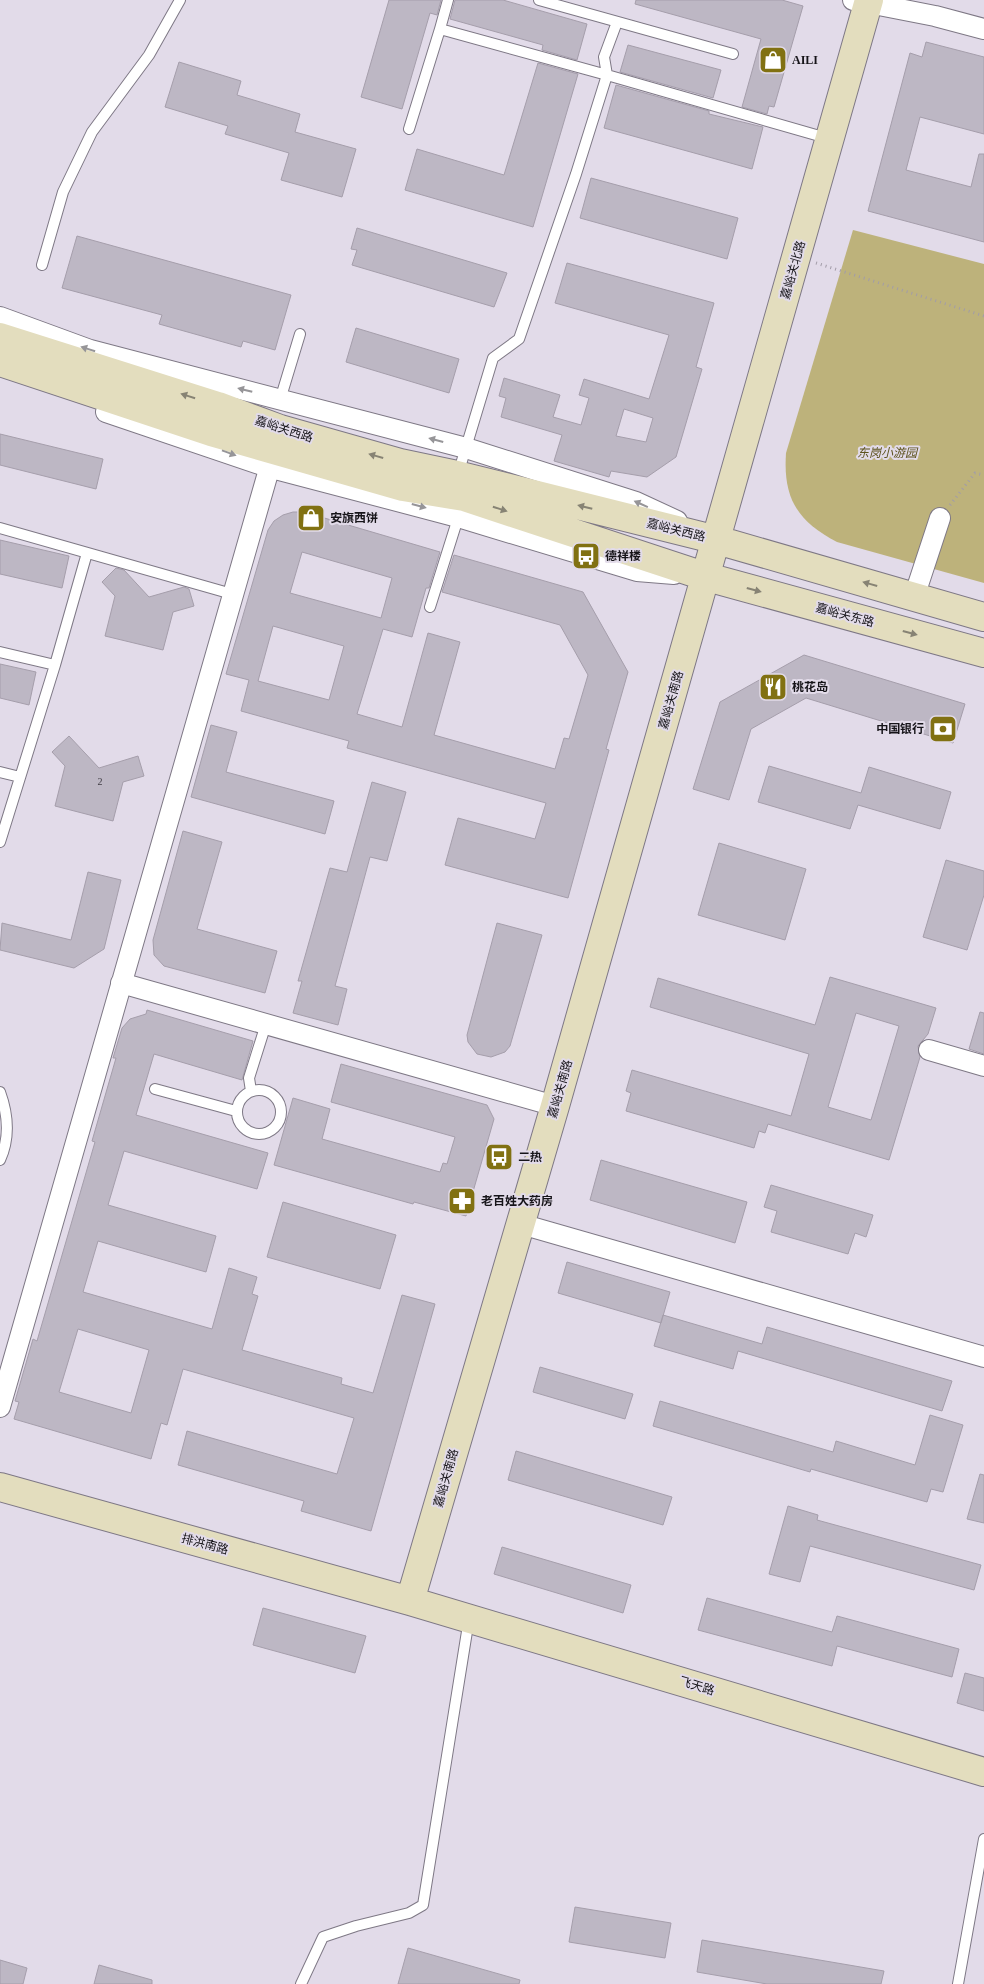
<svg xmlns="http://www.w3.org/2000/svg" width="984" height="1984" font-family="'Times New Roman','Noto Sans SC',serif">
<style>
.green{fill:#bdb27b}
.building{fill:#bdb7c4;stroke:#a59eab;fill-rule:evenodd}
.lines{fill:none;stroke-linecap:round;stroke-linejoin:round}
.lane-casing{stroke:#7e7885;stroke-width:12}
.street-casing{stroke:#7e7885;stroke-width:22}
.secondary-casing{stroke:#7e7885;stroke-width:30}
.path{stroke:#a29ca8;stroke-width:3;stroke-dasharray:1 4;stroke-linecap:butt}
.lane{stroke:#fff;stroke-width:10}
.street{stroke:#fff;stroke-width:20}
.secondary{stroke:#e3ddbe;stroke-width:28}
.oneway{fill:#969598}
.oneway2{fill:#878374}
.labels{text-anchor:middle;stroke-width:4;stroke-linejoin:round;paint-order:stroke}
.number-label{font-size:10px;fill:#403d44}
.poi-label{font-size:12px;font-weight:bold;fill:#161419;stroke:#e2dbe9;text-anchor:start}
.street-label{font-size:12px;fill:#161419;stroke:#e2dbe9}
.park-label{font-size:12px;font-style:italic;fill:#5e541f;stroke:#e2dbe9}
</style>
<rect width="100%" height="100%" fill="#e2dbe9"/>
<path class="green" d="M 853,230 L 984,264 L 984,583 L 837,542 C 797,521 783,498 786,453 Z"/>
<path class="building" d="M 389,0 L 441,0 L 437,15 L 430,13 L 402,109 L 361,97 Z
M 455,0 L 503,0 L 587,24 L 577,60 L 542,50 L 543,45 L 450,19 Z
M 636,0 L 782,0 L 803,6 L 774,107 L 769,106 L 767,114 L 742,107 L 761,39 L 635,4 Z
M 926,42 L 984,57 L 984,134 L 920,117 L 906,170 L 971,187 L 979,154 L 984,154 L 984,242 L 868,211 L 910,53 L 922,57 Z
M 628,45 L 721,70 L 713,98 L 620,72 Z
M 179,62 L 241,81 L 237,95 L 300,114 L 295,132 L 356,149 L 342,197 L 281,180 L 289,153 L 225,134 L 228,126 L 165,107 Z
M 538,63 L 578,74 L 533,227 L 405,190 L 417,149 L 504,175 Z
M 616,85 L 709,111 L 709,114 L 763,127 L 752,169 L 604,128 Z
M 591,178 L 738,218 L 727,259 L 580,218 Z
M 357,228 L 507,273 L 494,307 L 352,265 L 357,250 L 351,249 Z
M 77,236 L 291,295 L 275,350 L 243,341 L 241,347 L 159,324 L 162,315 L 62,288 Z
M 567,263 L 714,303 L 696,367 L 702,369 L 676,457 L 647,477 L 611,471 L 609,477 L 554,461 L 562,435 L 501,417 L 506,398 L 499,396 L 504,378 L 560,395 L 553,417 L 581,425 L 589,398 L 579,395 L 584,379 L 649,399 L 669,335 L 555,303 ZM 624,409 L 653,418 L 646,442 L 616,436 Z
M 356,328 L 459,359 L 449,393 L 346,362 Z
M 0,434 L 103,459 L 96,489 L 0,465 Z
M 293,512 L 304,512 L 440,552 L 429,588 L 426,588 L 412,637 L 383,629 L 357,714 L 402,727 L 428,633 L 460,642 L 434,735 L 555,769 L 564,738 L 569,739 L 588,675 L 560,625 L 442,592 L 454,555 L 583,592 L 628,672 L 606,749 L 609,750 L 568,898 L 445,865 L 458,818 L 535,839 L 546,803 L 347,748 L 349,741 L 241,711 L 249,680 L 226,674 L 268,530 L 274,521 L 283,515 ZM 302,552 L 392,578 L 381,618 L 290,593 ZM 273,626 L 344,646 L 329,700 L 258,681 Z
M 0,540 L 69,556 L 62,588 L 0,574 Z
M 116,568 L 124,570 L 149,597 L 184,587 L 189,589 L 194,606 L 173,612 L 163,650 L 105,636 L 115,596 L 102,582 Z
M 804,655 L 965,704 L 953,743 L 806,698 L 751,729 L 729,800 L 693,789 L 720,702 Z
M 0,664 L 36,672 L 29,705 L 0,698 Z
M 211,725 L 237,732 L 226,772 L 334,801 L 325,834 L 191,797 Z
M 69,736 L 99,768 L 138,756 L 144,776 L 123,782 L 113,821 L 55,806 L 65,766 L 52,752 Z
M 769,766 L 861,793 L 869,767 L 951,792 L 940,829 L 858,805 L 850,829 L 758,802 Z
M 372,782 L 406,792 L 387,861 L 370,857 L 335,986 L 347,989 L 338,1025 L 293,1013 L 302,981 L 298,981 L 330,868 L 347,872 Z
M 183,831 L 222,842 L 197,929 L 277,951 L 265,993 L 164,966 L 154,955 L 153,940 Z
M 719,843 L 806,869 L 785,940 L 698,915 Z
M 946,860 L 984,871 L 984,895 L 967,950 L 923,937 Z
M 88,872 L 121,880 L 104,949 L 74,968 L 0,950 L 2,923 L 71,940 Z
M 497,923 L 542,935 L 510,1046 L 505,1052 L 491,1057 L 477,1054 L 468,1042 L 467,1035 Z
M 830,977 L 936,1008 L 928,1034 L 918,1046 L 920,1057 L 889,1160 L 768,1124 L 765,1133 L 759,1131 L 754,1148 L 626,1111 L 631,1093 L 626,1091 L 632,1070 L 791,1116 L 809,1054 L 650,1007 L 658,978 L 815,1025 ZM 856,1013 L 899,1026 L 871,1120 L 828,1107 Z
M 147,1010 L 253,1041 L 242,1080 L 154,1054 L 136,1115 L 268,1153 L 257,1189 L 124,1151 L 108,1205 L 216,1236 L 206,1272 L 98,1241 L 83,1292 L 212,1329 L 229,1268 L 257,1277 L 252,1294 L 258,1296 L 242,1350 L 342,1378 L 341,1384 L 373,1393 L 402,1295 L 435,1304 L 371,1531 L 301,1511 L 304,1501 L 178,1465 L 187,1431 L 337,1474 L 354,1418 L 183,1369 L 167,1425 L 161,1423 L 151,1459 L 14,1419 L 19,1402 L 15,1401 L 33,1339 L 37,1341 L 95,1142 L 92,1141 L 116,1058 L 113,1058 L 122,1028 L 130,1019 L 146,1014 ZM 78,1329 L 149,1350 L 131,1413 L 59,1392 Z
M 980,1012 L 984,1013 L 984,1054 L 969,1049 Z
M 341,1064 L 487,1105 L 494,1119 L 466,1216 L 414,1202 L 413,1204 L 274,1165 L 293,1098 L 330,1109 L 322,1139 L 440,1172 L 443,1163 L 447,1164 L 455,1137 L 331,1102 Z
M 601,1160 L 747,1202 L 735,1243 L 590,1200 Z
M 771,1185 L 873,1215 L 866,1237 L 855,1233 L 848,1254 L 771,1232 L 777,1211 L 764,1207 Z
M 283,1202 L 396,1235 L 380,1289 L 267,1257 Z
M 567,1262 L 670,1292 L 661,1323 L 558,1293 Z
M 663,1315 L 762,1344 L 767,1327 L 952,1381 L 942,1411 L 738,1351 L 733,1369 L 654,1346 Z
M 540,1367 L 633,1394 L 625,1419 L 533,1392 Z
M 660,1401 L 833,1452 L 836,1441 L 915,1465 L 930,1415 L 963,1425 L 943,1492 L 931,1489 L 927,1502 L 811,1469 L 810,1472 L 653,1426 Z
M 516,1451 L 672,1497 L 663,1525 L 508,1480 Z
M 980,1474 L 984,1475 L 984,1523 L 967,1519 Z
M 788,1506 L 818,1515 L 817,1520 L 981,1565 L 974,1590 L 810,1546 L 800,1582 L 769,1574 Z
M 502,1547 L 631,1585 L 623,1613 L 494,1574 Z
M 707,1598 L 832,1632 L 837,1616 L 959,1649 L 952,1677 L 837,1646 L 832,1666 L 698,1630 Z
M 263,1608 L 366,1636 L 355,1673 L 253,1645 Z
M 965,1673 L 984,1678 L 984,1711 L 957,1703 Z
M 575,1907 L 671,1923 L 665,1958 L 569,1942 Z
M 702,1940 L 884,1971 L 881,1984 L 767,1984 L 697,1972 Z
M 408,1948 L 520,1980 L 519,1984 L 398,1984 Z
M 0,1960 L 27,1968 L 23,1984 L 0,1984 Z
M 99,1965 L 152,1980 L 152,1984 L 94,1984 Z"/>
<g class="lines">
<defs>
<path id="lane" d="M 539,0 L 733,54
M 440,29 L 448,0
M 409,129 L 440,29 L 607,75 L 830,139
M 42,265 L 63,192 L 92,132 L 149,55 L 180,0
M 280,400 L 300,334
M 458,474 L 493,358 L 519,339 L 576,174 L 607,75 L 604,57 L 617,22
M 0,528 L 232,594
M 430,607 L 459,515
M 0,652 L 55,665
M 0,772 L 20,777
M 0,842 L 55,665 L 87,553
M 155,1089 L 236,1111
M237 1112a22 22 0 1 1 44 0a22 22 0 1 1-44 0Z
M 251,1091 L 249,1078 L 266,1024
M 0,1092 C 8,1114 10,1138 0,1160
M 301,1984 L 323,1937 L 356,1926 L 409,1913 L 423,1905 L 469,1619
M 958,1984 L 984,1839"/>
<path id="street" d="M 853,0 L 935,16 L 984,29
M 0,317 L 90,350 L 466,448 L 636,502 L 677,521
M 106,412 L 268,467 L 458,517 L 637,571 L 674,574
M 914,597 L 940,518
M 121,983 L 555,1106
M 929,1050 L 984,1066
M 521,1224 L 984,1357
M 0,1407 L 278,438"/>
<path id="secondary" d="M 0,337 L 218,406 L 280,429 L 400,463 L 457,475 L 717,540 L 984,617
M 0,362 L 211,432 L 403,487 L 464,497 L 707,577 L 984,653
M 0,1487 L 410,1601 L 984,1772
M 410,1601 L 555,1106 L 869,0"/>
</defs>
<use href="#lane" class="lane-casing"/>
<use href="#street" class="street-casing"/>
<use href="#secondary" class="secondary-casing"/>
<path class="path" d="M 816,263 L 984,316
M 950,505 L 975,473 L 984,475"/>
<use href="#lane" class="lane"/>
<use href="#street" class="street"/>
<use href="#secondary" class="secondary"/>
</g>
<defs><path id="oneway-solid" d="M-6-.8H1V-3.2L6.5 0L1 3.2V.8H-6Z" transform="scale(1.25)"/></defs>
<g class="oneway">
<use href="#oneway-solid" transform="translate(88 349) rotate(-162)"/>
<use href="#oneway-solid" transform="translate(245 390) rotate(-166)"/>
<use href="#oneway-solid" transform="translate(436 440) rotate(-165)"/>
<use href="#oneway-solid" transform="translate(229 453) rotate(20)"/>
<use href="#oneway-solid" transform="translate(641 504) rotate(-156)"/>
<use href="#oneway-solid" transform="translate(419 506) rotate(15)"/>
</g>
<g class="oneway2">
<use href="#oneway-solid" transform="translate(188 396) rotate(-162)"/>
<use href="#oneway-solid" transform="translate(376 456) rotate(-164)"/>
<use href="#oneway-solid" transform="translate(585 507) rotate(-166)"/>
<use href="#oneway-solid" transform="translate(500 509) rotate(18)"/>
<use href="#oneway-solid" transform="translate(870 584) rotate(-164)"/>
<use href="#oneway-solid" transform="translate(754 590) rotate(15)"/>
<use href="#oneway-solid" transform="translate(910 633) rotate(15)"/>
</g>
<defs>
<symbol id="shop-square" viewBox="-11 -11 22 22"><rect x="-9" y="-9" width="18" height="18" rx="4" fill="#817112" stroke="#e2dbe9"/><path d="M-5-2.5h2.3a2.7 3.5 0 0 1 5.4 0H5L5.5 6h-11ZM-1.5-2.5h3a1.5 2.3 0 0 0-3 0Z" fill="#fff"/></symbol>
<symbol id="bus-square" viewBox="-11 -11 22 22"><rect x="-9" y="-9" width="18" height="18" rx="4" fill="#817112" stroke="#e2dbe9"/><path d="M-5-6H5V4H4V6H2V4H-2V6H-4V4H-5ZM-3.5-4V0h7V-4ZM-3.5 1.2v1.5H-2V1.2ZM2 1.2v1.5H3.5V1.2Z" fill="#fff"/></symbol>
<symbol id="restaurant-square" viewBox="-11 -11 22 22"><rect x="-9" y="-9" width="18" height="18" rx="4" fill="#817112" stroke="#e2dbe9"/><path d="M-5-6h1v4h1v-4h1v4h1v-4h1v5L-1.5 .5V6h-2V.5L-5-1ZM5-6V6H3V1.5H1.5Q1.5-4 5-6Z" fill="#fff"/></symbol>
<symbol id="bank-square" viewBox="-11 -11 22 22"><rect x="-9" y="-9" width="18" height="18" rx="4" fill="#817112" stroke="#e2dbe9"/><path d="M-6-4H6V4H-6ZM0-2.3a2.3 2.3 0 1 0 0 4.6a2.3 2.3 0 1 0 0-4.6Z" fill="#fff"/></symbol>
<symbol id="pharmacy-square" viewBox="-11 -11 22 22"><rect x="-9" y="-9" width="18" height="18" rx="4" fill="#817112" stroke="#e2dbe9"/><path d="M-2-6h4v4h4v4h-4v4h-4v-4h-4v-4h4Z" fill="#fff"/></symbol>
</defs>
<g fill-rule="evenodd">
<use href="#shop-square" x="757" y="44" width="32" height="32"/>
<use href="#shop-square" x="295" y="502" width="32" height="32"/>
<use href="#bus-square" x="570" y="540" width="32" height="32"/>
<use href="#restaurant-square" x="757" y="671" width="32" height="32"/>
<use href="#bank-square" x="927" y="713" width="32" height="32"/>
<use href="#bus-square" x="483" y="1141" width="32" height="32"/>
<use href="#pharmacy-square" x="446" y="1185" width="32" height="32"/>
</g>
<g class="labels">
<g class="number-label">
<text x="100" y="785">2</text>
</g>
<g class="poi-label">
<text x="792" y="64">AILI</text>
<text x="330" y="522">安旗西饼</text>
<text x="605" y="560">德祥楼</text>
<text x="792" y="691">桃花岛</text>
<text x="924" y="733" text-anchor="end">中国银行</text>
<text x="518" y="1161">二热</text>
<text x="481" y="1205">老百姓大药房</text>
</g>
<g class="street-label">
<text transform="translate(793 270) rotate(-74)" y="4">嘉峪关北路</text>
<text transform="translate(284 429) rotate(18)" y="4">嘉峪关西路</text>
<text transform="translate(676 530) rotate(14)" y="4">嘉峪关西路</text>
<text transform="translate(845 615) rotate(15)" y="4">嘉峪关东路</text>
<text transform="translate(671 700) rotate(-74)" y="4">嘉峪关南路</text>
<text transform="translate(560 1089) rotate(-74)" y="4">嘉峪关南路</text>
<text transform="translate(446 1478) rotate(-74)" y="4">嘉峪关南路</text>
<text transform="translate(205 1544) rotate(15)" y="4">排洪南路</text>
<text transform="translate(697 1686) rotate(17)" y="4">飞天路</text>
</g>
<g class="park-label">
<text x="887" y="457">东岗小游园</text>
</g>
</g>
</svg>
